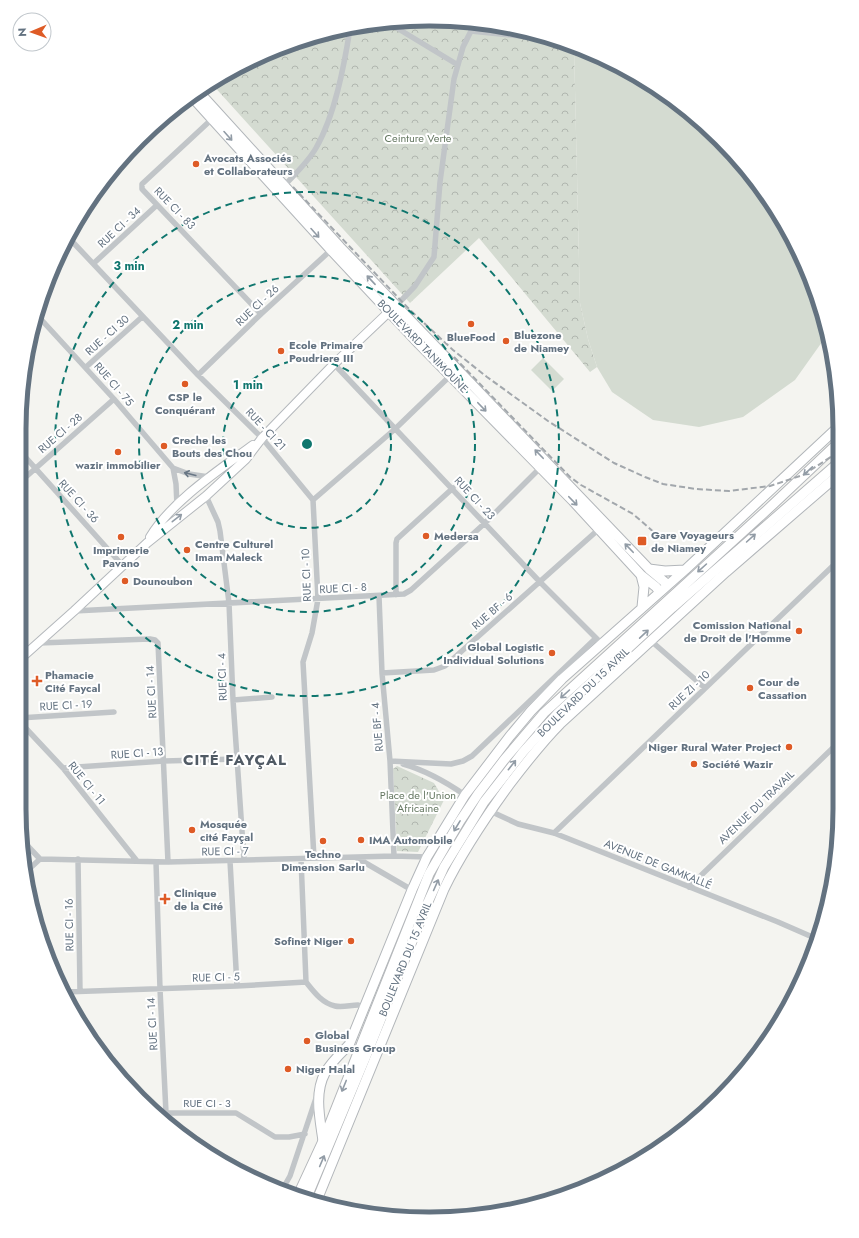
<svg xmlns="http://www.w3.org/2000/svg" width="859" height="1238" font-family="Jost,sans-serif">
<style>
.green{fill:#d4dbd1}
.park{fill:url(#park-crowns)}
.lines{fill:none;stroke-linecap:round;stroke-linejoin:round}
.secondary-casing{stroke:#b4b8bc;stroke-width:10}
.primary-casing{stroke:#b2b6ba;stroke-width:11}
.trunk-casing{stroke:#b4b7ba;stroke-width:11}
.minor{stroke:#c1c5c8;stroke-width:5.5}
.secondary{stroke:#fff;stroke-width:8}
.primary{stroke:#fff;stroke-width:9}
.trunk{stroke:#fff;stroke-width:9}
.rail{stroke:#a2a7ac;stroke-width:2;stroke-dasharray:6 3;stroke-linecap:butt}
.oneway{stroke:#929ca6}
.oneway2{stroke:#687684}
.ring{fill:none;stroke:#0f766e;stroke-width:2;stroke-dasharray:7 5}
.poi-dot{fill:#de5b26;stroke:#fff;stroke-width:1.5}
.labels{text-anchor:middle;stroke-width:4;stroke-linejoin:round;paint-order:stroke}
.park-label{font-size:11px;fill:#657862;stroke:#fff}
.poi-label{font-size:11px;font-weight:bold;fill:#637280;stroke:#fff;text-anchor:start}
.street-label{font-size:11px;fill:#637280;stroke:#fff}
.district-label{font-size:15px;font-weight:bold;letter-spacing:1px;fill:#515b65;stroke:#fff}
.rim{fill:none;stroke:#637280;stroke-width:5}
.centre{fill:#0f766e;stroke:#fff;stroke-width:2}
.ring-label{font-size:12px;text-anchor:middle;font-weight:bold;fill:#0f766e;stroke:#fff;stroke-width:4;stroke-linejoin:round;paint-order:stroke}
</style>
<defs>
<pattern id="park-crowns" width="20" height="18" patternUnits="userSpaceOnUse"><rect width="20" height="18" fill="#d4dbd1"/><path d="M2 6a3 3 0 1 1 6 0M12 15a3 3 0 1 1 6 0" fill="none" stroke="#b0b6af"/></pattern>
</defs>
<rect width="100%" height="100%" fill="#f4f4f0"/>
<path class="green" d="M 574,47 L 611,61 L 679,104 L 738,159 L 798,248 L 818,298 L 827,335 L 795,380 L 743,417 L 699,427 L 653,420 L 612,392 L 597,367 L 588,339 L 580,303 Z
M 543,358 L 564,379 L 552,391 L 531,370 Z"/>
<path class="park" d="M 456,20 L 536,33 L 574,47 L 580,303 L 588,339 L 597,367 L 590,372 L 479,238 L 410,303 L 211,83 L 224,74 L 297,41 L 376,23 Z
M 397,766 L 434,783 L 444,800 L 418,852 L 397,851 L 393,769 Z"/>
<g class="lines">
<defs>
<path id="secondary" d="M 150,537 C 172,501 219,470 253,445
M 19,660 L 74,611 L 147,543 L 206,496 L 246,459 L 262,438 L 334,364 L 394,307"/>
<path id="primary" d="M 199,92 L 340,247 L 649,569 L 667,584
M 192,97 L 331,250 L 419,344 L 573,501 L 641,575 L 656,587 L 659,591
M 649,569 L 665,571 L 685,570
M 641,575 L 644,587 L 642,607
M 323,1141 C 320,1119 314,1093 325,1073 C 331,1062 340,1054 349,1045 L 412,890 L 427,857 L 465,795 L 510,736 L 531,711 L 562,679 L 685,570 L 837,428
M 317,1200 L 444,889 C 462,852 485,818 509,785 C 525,764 541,743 560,724 L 726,572 L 837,476"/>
<path id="trunk" d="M 298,1195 L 323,1141 L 429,874 L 460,821 L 478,794 L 504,760 L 544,713 L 767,510 L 837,444
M 307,1197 L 366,1056 L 428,902 L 444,867 L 484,802 L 523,752 L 558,713 L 672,608 L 837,464"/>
</defs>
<use href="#secondary" class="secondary-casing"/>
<use href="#primary" class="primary-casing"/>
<use href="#trunk" class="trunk-casing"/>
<path class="minor" d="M 387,22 L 458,65
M 212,119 L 142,184 L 142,189 L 261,314
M 284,186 C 295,174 308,162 316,148 C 335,115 344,66 350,29
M 68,237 L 198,375 L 262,438 L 313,500
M 94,263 L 157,205
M 396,306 L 415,286 L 434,257 L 440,182 L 454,79 L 463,47 L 471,31 L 551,39
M 37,315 L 114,399 L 173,468 L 176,484 L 177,506
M 334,364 L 540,582 L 602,644
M 86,367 L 142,317
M 198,375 L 261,314 L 331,250
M 19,450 L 123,566
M 173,468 L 189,474 L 209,477
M 19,483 L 114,399
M 206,496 L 218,522 L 220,531 L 229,603 L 233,700 L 244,860
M 396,595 L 396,543 L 397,539 L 453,488
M 379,596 L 382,673 L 390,761 L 394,856
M 74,611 L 404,594 L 411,590 L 485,523 L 540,468
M 650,640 L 705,688
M 39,643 L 150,639 L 155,640 L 158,643 L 168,862
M 382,673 L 434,670 L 445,666 L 599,529
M 233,700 L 272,697
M 19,718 L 114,712
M 19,721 L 63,768 L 137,861
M 390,761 L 451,764 L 463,761 L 472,756 L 596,638
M 403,764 C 425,770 446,782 465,795
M 63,768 L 164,761 L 237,759
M 490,811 L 518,824 L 554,833 L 778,922 L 817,939
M 554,833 L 838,561
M 23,841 L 40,859
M 314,858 L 303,662 L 312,633 L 318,599 L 313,500 L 395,429 L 451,375
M 357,858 L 412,890
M 78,859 L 80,991
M 301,859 L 306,982
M 230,861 L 237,986
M 156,862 L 160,989 L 166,1113
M 27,871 L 40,859 L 168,862 L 394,856 L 427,857
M 689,887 L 839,742
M 64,992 L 237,986 L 306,982 C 314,992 322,1003 335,1006 C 342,1008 351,1005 358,1005
M 164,1121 L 166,1113 L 236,1113 L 275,1137 L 289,1137 L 305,1134
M 282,1190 L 290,1176 L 316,1098"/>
<use href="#secondary" class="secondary"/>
<use href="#primary" class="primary"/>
<use href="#trunk" class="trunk"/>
<path class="rail" d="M 293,187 L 409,309 L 453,350 L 487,377 L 548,421 L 614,463 L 645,477 L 663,484 L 696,489 L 729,491 L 770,486 L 803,475 L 837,453
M 454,357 L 570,477 L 581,485 L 633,514 L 663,540"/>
</g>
<defs><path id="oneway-shaft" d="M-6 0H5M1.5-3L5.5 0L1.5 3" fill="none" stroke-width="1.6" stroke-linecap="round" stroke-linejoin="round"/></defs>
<g class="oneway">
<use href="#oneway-shaft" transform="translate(228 136) rotate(48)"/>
<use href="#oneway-shaft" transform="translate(315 233) rotate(48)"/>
<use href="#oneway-shaft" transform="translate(371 280) rotate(-133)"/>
<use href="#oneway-shaft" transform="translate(482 407) rotate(46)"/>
<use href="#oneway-shaft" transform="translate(539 454) rotate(-134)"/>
<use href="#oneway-shaft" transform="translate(808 471) rotate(137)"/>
<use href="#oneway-shaft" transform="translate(573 501) rotate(46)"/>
<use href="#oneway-shaft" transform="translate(177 518) rotate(-38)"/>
<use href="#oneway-shaft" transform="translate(751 538) rotate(-42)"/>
<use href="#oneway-shaft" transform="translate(629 548) rotate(-134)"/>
<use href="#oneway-shaft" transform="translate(702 568) rotate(138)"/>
<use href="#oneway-shaft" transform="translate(644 634) rotate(-43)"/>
<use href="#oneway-shaft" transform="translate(565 694) rotate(138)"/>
<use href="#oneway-shaft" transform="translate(512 765) rotate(-52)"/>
<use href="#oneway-shaft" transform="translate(457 826) rotate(121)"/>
<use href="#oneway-shaft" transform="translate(436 885) rotate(-66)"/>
<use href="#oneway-shaft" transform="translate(344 1086) rotate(112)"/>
<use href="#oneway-shaft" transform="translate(322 1161) rotate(-67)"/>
</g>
<use class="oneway2" href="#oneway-shaft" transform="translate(190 474) rotate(-166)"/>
<g class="ring">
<circle cx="307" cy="444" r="84"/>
<circle cx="307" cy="444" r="168"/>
<circle cx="307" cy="444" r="252"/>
</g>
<g class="poi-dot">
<circle cx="196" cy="164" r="4"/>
<circle cx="471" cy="324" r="4"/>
<circle cx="506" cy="341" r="4"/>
<circle cx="281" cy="351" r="4"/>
<circle cx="185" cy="384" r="4"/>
<circle cx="164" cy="446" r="4"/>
<circle cx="118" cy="452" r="4"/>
<circle cx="426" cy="536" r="4"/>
<circle cx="121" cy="537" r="4"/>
<rect x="637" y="536" width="10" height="10" rx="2"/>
<circle cx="187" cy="550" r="4"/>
<circle cx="125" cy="581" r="4"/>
<circle cx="799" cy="631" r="4"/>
<circle cx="552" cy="653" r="4"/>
<path d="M35 675h4v4h4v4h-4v4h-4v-4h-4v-4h4z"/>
<circle cx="750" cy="688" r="4"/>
<circle cx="789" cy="747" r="4"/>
<circle cx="694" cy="764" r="4"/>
<circle cx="192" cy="830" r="4"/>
<circle cx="361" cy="840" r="4"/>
<circle cx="323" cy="841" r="4"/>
<path d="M163 893h4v4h4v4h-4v4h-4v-4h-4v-4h4z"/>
<circle cx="351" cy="941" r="4"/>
<circle cx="307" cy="1041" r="4"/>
<circle cx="288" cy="1069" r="4"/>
</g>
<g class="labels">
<g class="park-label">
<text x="418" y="142">Ceinture Verte</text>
<text x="418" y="799">Place de l'Union<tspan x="418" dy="13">Africaine</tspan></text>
</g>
<g class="poi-label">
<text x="204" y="162">Avocats Associés<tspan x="204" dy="13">et Collaborateurs</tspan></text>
<text x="514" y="339">Bluezone<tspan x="514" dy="13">de Niamey</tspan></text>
<text x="471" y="341" text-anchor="middle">BlueFood</text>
<text x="289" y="349">Ecole Primaire<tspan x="289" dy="13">Poudriere III</tspan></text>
<text x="185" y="401" text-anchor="middle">CSP le<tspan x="185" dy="13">Conquérant</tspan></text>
<text x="172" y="444">Creche les<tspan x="172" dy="13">Bouts des Chou</tspan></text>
<text x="118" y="469" text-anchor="middle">wazir immobilier</text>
<text x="651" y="539">Gare Voyageurs<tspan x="651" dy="13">de Niamey</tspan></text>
<text x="434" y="540">Medersa</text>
<text x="195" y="548">Centre Culturel<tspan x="195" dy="13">Imam Maleck</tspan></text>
<text x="121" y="554" text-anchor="middle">Imprimerie<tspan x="121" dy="13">Pavano</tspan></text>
<text x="133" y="585">Dounoubon</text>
<text x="791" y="629" text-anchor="end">Comission National<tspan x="791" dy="13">de Droit de l'Homme</tspan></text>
<text x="544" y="651" text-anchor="end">Global Logistic<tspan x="544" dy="13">Individual Solutions</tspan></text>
<text x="45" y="679">Phamacie<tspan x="45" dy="13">Cité Faycal</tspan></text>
<text x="758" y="686">Cour de<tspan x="758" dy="13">Cassation</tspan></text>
<text x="781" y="751" text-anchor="end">Niger Rural Water Project</text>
<text x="702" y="768">Société Wazir</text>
<text x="200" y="828">Mosquée<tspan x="200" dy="13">cité Fayçal</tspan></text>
<text x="369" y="844">IMA Automobile</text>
<text x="323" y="858" text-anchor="middle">Techno<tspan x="323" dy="13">Dimension Sarlu</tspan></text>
<text x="174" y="897">Clinique<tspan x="174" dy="13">de la Cité</tspan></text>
<text x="343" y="945" text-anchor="end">Sofinet Niger</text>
<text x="315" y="1039">Global<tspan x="315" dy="13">Business Group</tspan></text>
<text x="296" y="1073">Niger Halal</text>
</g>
<g class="street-label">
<text transform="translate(175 208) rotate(46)" y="4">RUE CI - 83</text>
<text transform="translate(119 227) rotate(-43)" y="4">RUE CI - 34</text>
<text transform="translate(257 305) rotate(-43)" y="4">RUE CI - 26</text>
<text transform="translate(107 335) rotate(-42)" y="4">RUE - CI 30</text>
<text transform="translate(423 346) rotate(46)" y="4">BOULEVARD TANIMOUNE</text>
<text transform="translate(114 384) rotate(49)" y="4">RUE CI - 75</text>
<text transform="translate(266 429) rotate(47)" y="4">RUE - CI 21</text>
<text transform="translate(60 433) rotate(-41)" y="4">RUE CI - 28</text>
<text transform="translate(475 498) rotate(47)" y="4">RUE CI - 23</text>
<text transform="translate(79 501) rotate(48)" y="4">RUE CI - 36</text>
<text transform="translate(306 575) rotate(-92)" y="4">RUE CI - 10</text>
<text transform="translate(343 588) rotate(-3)" y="4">RUE CI - 8</text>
<text transform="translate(492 611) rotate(-41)" y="4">RUE BF - 6</text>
<text transform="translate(222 677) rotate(-92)" y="4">RUE CI - 4</text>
<text transform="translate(689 690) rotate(-43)" y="4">RUE ZI - 10</text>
<text transform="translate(151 692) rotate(-93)" y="4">RUE CI - 14</text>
<text transform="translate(583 692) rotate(-44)" y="4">BOULEVARD DU 15 AVRIL</text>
<text transform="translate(66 705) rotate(-3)" y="4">RUE CI - 19</text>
<text transform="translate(377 727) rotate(-95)" y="4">RUE BF - 4</text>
<text transform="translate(137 753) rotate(-4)" y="4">RUE CI - 13</text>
<text transform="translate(87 783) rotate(51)" y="4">RUE CI - 11</text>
<text transform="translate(756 807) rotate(-44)" y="4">AVENUE DU TRAVAIL</text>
<text transform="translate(225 851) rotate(-1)" y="4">RUE CI - 7</text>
<text transform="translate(658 864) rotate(22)" y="4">AVENUE DE GAMKALLÉ</text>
<text transform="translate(69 925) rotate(-91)" y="4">RUE CI - 16</text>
<text transform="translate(405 959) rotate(-68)" y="4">BOULEVARD DU 15 AVRIL</text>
<text transform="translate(216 977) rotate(-2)" y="4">RUE CI - 5</text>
<text transform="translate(152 1024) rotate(-93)" y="4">RUE CI - 14</text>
<text x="207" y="1107">RUE CI - 3</text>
</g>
<g class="district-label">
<text x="235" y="765">CITÉ FAYÇAL</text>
</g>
</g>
<path d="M0 0H859V1238H0ZM429 26H430A403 403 0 0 1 833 429V809A403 403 0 0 1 430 1212H429A403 403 0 0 1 26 809V429A403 403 0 0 1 429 26Z" fill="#fff" fill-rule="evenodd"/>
<path class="rim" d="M429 26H430A403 403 0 0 1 833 429V809A403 403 0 0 1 430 1212H429A403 403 0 0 1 26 809V429A403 403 0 0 1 429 26Z"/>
<circle cx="307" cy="444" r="6" class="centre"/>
<g class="ring-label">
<text x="129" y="270">3 min</text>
<text x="188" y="329">2 min</text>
<text x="248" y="389">1 min</text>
</g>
<g transform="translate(32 32) rotate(268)"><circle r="19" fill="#ffffff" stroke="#c1c7cc"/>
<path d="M0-3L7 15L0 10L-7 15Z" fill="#de5b26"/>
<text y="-6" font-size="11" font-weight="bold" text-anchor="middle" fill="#637280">N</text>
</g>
</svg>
